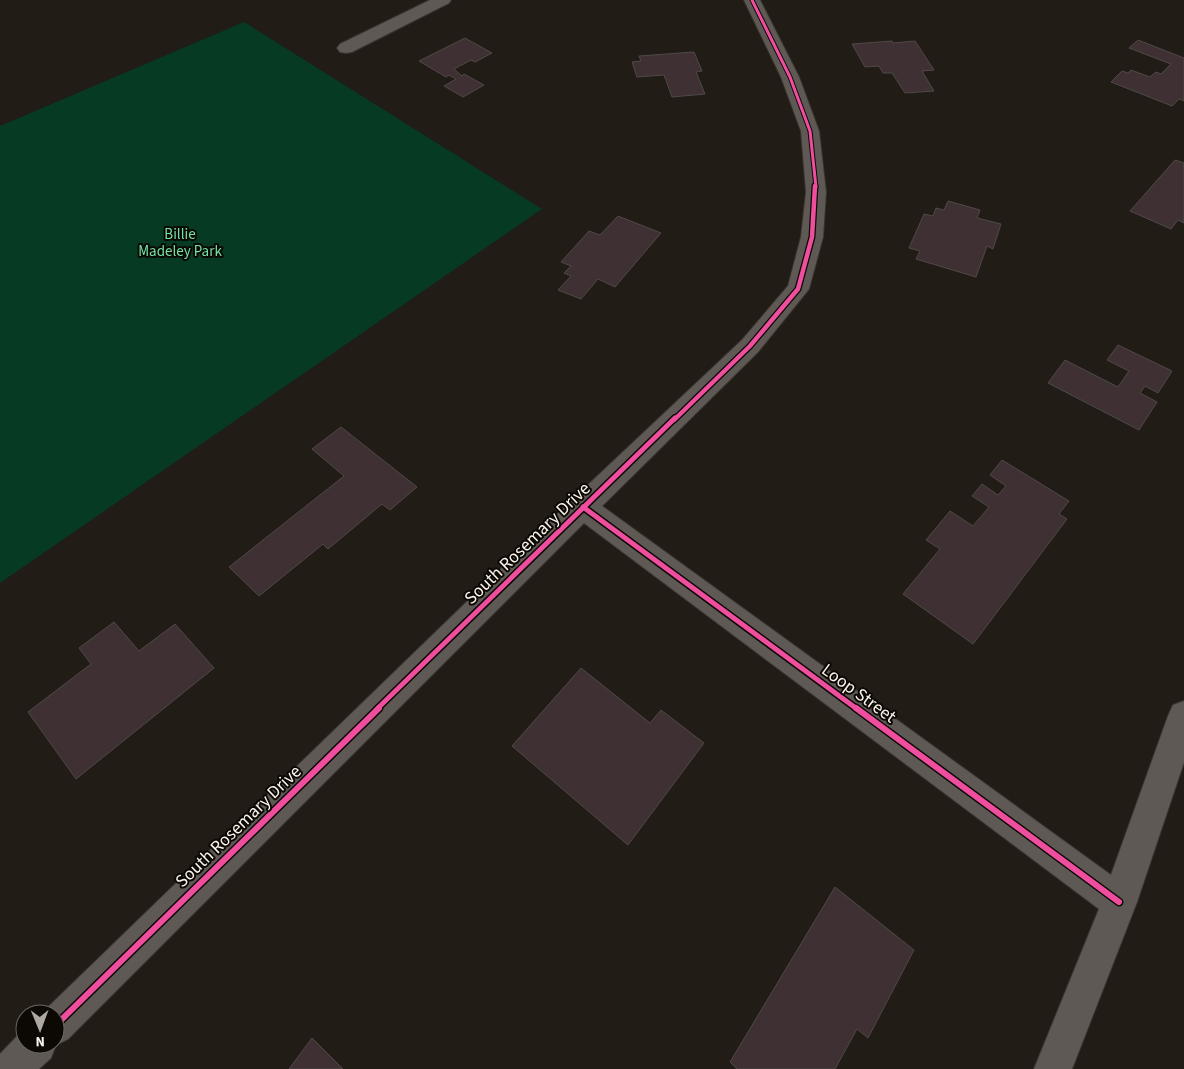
<svg xmlns="http://www.w3.org/2000/svg" width="1184" height="1069" font-family="'Source Sans 3',sans-serif">
<style>
.green{fill:#063a23}
.building{fill:#3f3034;stroke:#4f4948}
.lines{fill:none;stroke-linecap:round;stroke-linejoin:round}
.minor-casing{stroke:#3a3530;stroke-width:2}
.minor{fill:#5e5954;fill-rule:evenodd}
.cycleway-far3-casing{stroke:#0c0804;stroke-width:5}
.cycleway-far2-casing{stroke:#0c0804;stroke-width:7}
.cycleway-far1-casing{stroke:#0c0804;stroke-width:8}
.cycleway-casing{stroke:#0c0804;stroke-width:9}
.cycleway-far3{stroke:#ef4d9e;stroke-width:3}
.cycleway-far2{stroke:#ef4d9e;stroke-width:4.5}
.cycleway-far1{stroke:#ef4d9e;stroke-width:5}
.cycleway{stroke:#ef4d9e;stroke-width:6}
.labels{text-anchor:middle;stroke-width:4;stroke-linejoin:round;paint-order:stroke}
.far-park-label{font-size:15px;fill:#73e3a6;stroke:#0c0804}
.street-label{font-size:18px;fill:#fbf4eb;stroke:#0c0804}
</style>
<rect width="100%" height="100%" fill="#211c15"/>
<path class="green" d="M 244,22 L 542,209 L 0,583 L 0,126 Z"/>
<path class="building" d="M 465,38 L 492,53 L 475,62 L 471,60 L 454,69 L 462,76 L 464,74 L 484,85 L 463,97 L 444,86 L 456,79 L 449,75 L 446,77 L 419,61 Z
M 1138,40 L 1184,58 L 1184,101 L 1179,99 L 1172,106 L 1111,82 L 1122,71 L 1128,73 L 1131,70 L 1150,77 L 1156,72 L 1161,74 L 1171,64 L 1129,48 Z
M 892,41 L 893,43 L 915,41 L 934,70 L 922,71 L 934,91 L 905,93 L 892,73 L 883,73 L 879,66 L 865,67 L 852,44 Z
M 694,52 L 702,71 L 696,72 L 705,94 L 672,97 L 664,75 L 637,77 L 632,62 L 641,61 L 639,56 Z
M 1175,160 L 1184,163 L 1184,223 L 1178,220 L 1171,229 L 1130,211 Z
M 948,201 L 980,210 L 977,218 L 1001,224 L 993,249 L 987,246 L 976,277 L 916,259 L 920,251 L 909,248 L 924,214 L 933,216 L 936,208 L 944,210 Z
M 618,216 L 661,233 L 615,287 L 598,279 L 581,299 L 558,290 L 571,276 L 564,273 L 571,266 L 561,262 L 589,231 L 600,235 Z
M 1118,345 L 1172,371 L 1158,393 L 1145,386 L 1140,393 L 1157,402 L 1139,430 L 1048,383 L 1065,360 L 1118,387 L 1129,371 L 1107,360 Z
M 341,427 L 417,487 L 390,510 L 382,504 L 328,549 L 323,544 L 259,596 L 229,567 L 344,476 L 312,449 Z
M 1002,460 L 1069,501 L 1059,514 L 1067,519 L 973,644 L 903,594 L 940,549 L 926,540 L 950,511 L 973,526 L 989,507 L 972,496 L 982,484 L 998,495 L 1006,486 L 990,475 Z
M 114,622 L 139,651 L 175,624 L 214,668 L 76,779 L 28,712 L 91,664 L 79,648 Z
M 581,668 L 650,723 L 661,710 L 704,743 L 628,845 L 512,746 Z
M 835,887 L 914,950 L 868,1038 L 857,1029 L 835,1069 L 737,1069 L 730,1062 Z
M 312,1038 L 343,1069 L 289,1069 Z"/>
<g class="lines">
<defs>
<path id="minor" d="M 430,0 L 451,0 L 449,3 L 352,52 L 346,53 L 340,52 L 337,48 L 340,44 Z
M 744,0 L 760,0 L 799,77 L 819,131 L 826,192 L 823,237 L 809,289 L 758,352 L 602,506 L 1111,875 L 1168,716 L 1173,705 L 1184,701 L 1184,762 L 1137,902 L 1072,1069 L 1034,1069 L 1099,909 L 584,523 L 68,1039 L 56,1045 L 51,1058 L 39,1069 L 0,1069 L 0,1054 L 23,1030 L 25,1030 L 25,1044 L 55,1044 L 55,1014 L 41,1014 L 42,1013 L 573,499 L 742,340 L 788,286 L 801,237 L 806,192 L 801,131 L 781,77 Z"/>
</defs>
<use href="#minor" class="minor-casing"/>
<use href="#minor" class="minor"/>
<defs>
<path id="cycleway-far3" d="M 752,0 L 790,77 L 810,131 L 816,187"/>
<path id="cycleway-far2" d="M 674,420 L 750,346 L 798,289 L 812,237 L 815,186"/>
<path id="cycleway-far1" d="M 583,507 L 857,709
M 377,709 L 675,418"/>
<path id="cycleway" d="M 856,708 L 1119,902
M 55,1026 L 379,708"/>
</defs>
<use href="#cycleway-far3" class="cycleway-far3-casing"/>
<use href="#cycleway-far2" class="cycleway-far2-casing"/>
<use href="#cycleway-far1" class="cycleway-far1-casing"/>
<use href="#cycleway" class="cycleway-casing"/>
<use href="#cycleway-far3" class="cycleway-far3"/>
<use href="#cycleway-far2" class="cycleway-far2"/>
<use href="#cycleway-far1" class="cycleway-far1"/>
<use href="#cycleway" class="cycleway"/>
</g>
<g class="labels">
<g class="far-park-label">
<text x="180" y="239">Billie<tspan x="180" dy="17">Madeley Park</tspan></text>
</g>
<g class="street-label">
<text transform="translate(527 543) rotate(-44)" y="6">South Rosemary Drive</text>
<text transform="translate(859 693) rotate(36)" y="6">Loop Street</text>
<text transform="translate(238 826) rotate(-44)" y="6">South Rosemary Drive</text>
</g>
</g>
<g transform="translate(40 1029) rotate(179)"><circle r="24" fill="#0c0804" stroke="#6c6660"/>
<path d="M0-4L9 19L0 12L-9 19Z" fill="#afa8a0"/>
<text y="-8" font-size="14" font-weight="bold" text-anchor="middle" fill="#fbf4eb">N</text>
</g>
</svg>
